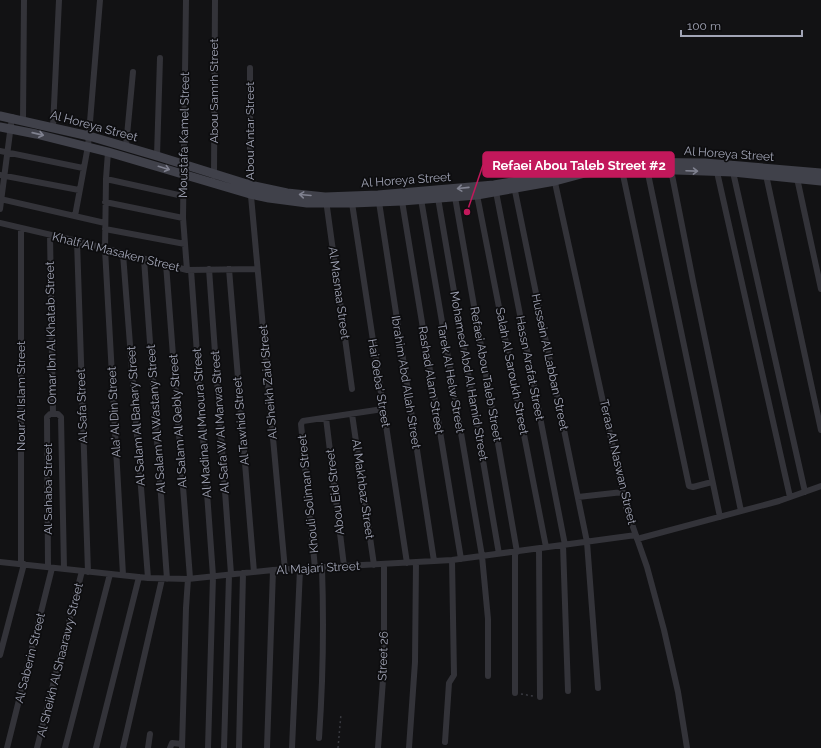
<svg xmlns="http://www.w3.org/2000/svg" width="821" height="748" font-family="Raleway,sans-serif">
<style>
.lines{fill:none;stroke-linecap:round;stroke-linejoin:round}
.path{stroke:#393a40;stroke-width:1.5;stroke-dasharray:2 3;stroke-linecap:butt}
.street{stroke:#333339;stroke-width:6}
.secondary{stroke:#40414a;stroke-width:9}
.oneway{stroke:#808290}
.labels{text-anchor:middle;stroke-width:3.5;stroke-linejoin:round;paint-order:stroke}
.street-label{font-size:12px;fill:#a2a5b6;stroke:#0d0d0f}
.leader{fill:none;stroke:#c2185b;stroke-width:1.5}
.callout-dot{fill:#c2185b;stroke:#0d0d0f;stroke-width:1.5}
.callout{fill:#c2185b;stroke:#c2185b;stroke-width:1.5}
.callout-label{font-size:13px;text-anchor:middle;font-weight:bold;fill:#fff}
</style>
<rect width="100%" height="100%" fill="#121214"/>
<g class="lines">
<path class="path" d="M 521,694 L 533,696
M 338,748 L 341,714"/>
<path class="street" d="M 186,0 L 183,218 L 187,270
M 250,68 L 250,185 L 285,570
M 23,120 L 24,0
M 53,127 L 59,0
M 126,146 L 133,72
M 0,151 L 83,168
M 108,152 L 106,179 L 105,249 L 123,575
M 157,156 L 160,58
M 647,169 L 720,517
M 622,170 L 689,486 L 693,487 L 712,482
M 671,170 L 693,281 L 741,511
M 717,172 L 790,497
M 733,172 L 805,492
M 0,175 L 79,190
M 766,175 L 821,430
M 214,176 L 215,0
M 554,178 L 626,507 L 647,567 L 664,630 L 678,692 L 687,748
M 797,178 L 821,289
M 106,179 L 183,196
M 514,186 L 587,542 L 598,688
M 496,192 L 565,545
M 477,195 L 546,547
M 455,197 L 517,552
M 438,198 L 499,554
M 0,199 L 105,223
M 421,199 L 482,556 L 488,619 L 488,676
M 326,200 L 352,389
M 402,201 L 461,559
M 105,202 L 183,218
M 379,202 L 434,561
M 352,203 L 407,563
M 0,209 L 12,117
M 75,216 L 88,146 L 100,0
M 0,223 L 77,241 L 187,270 L 257,269
M 105,229 L 185,244
M 50,235 L 53,414
M 77,241 L 88,572
M 123,254 L 148,578
M 144,259 L 167,579
M 166,264 L 190,578
M 209,269 L 231,574
M 229,269 L 254,572
M 191,270 L 213,576 L 208,748
M 352,414 L 374,565
M 326,418 L 344,566
M 578,497 L 623,492
M 637,539 L 779,501 L 821,486
M 563,545 L 568,691
M 539,549 L 540,697
M 515,552 L 515,693
M 0,562 L 148,578 L 188,579 L 273,570 L 452,560 L 636,535
M 21,564 L 21,228
M 48,567 L 47,417 L 50,414 L 58,414 L 61,417 L 64,569
M 315,568 L 301,424 L 303,421 L 383,409
M 0,655 L 24,564
M 319,738 C 323,681 324,625 322,568
M 445,742 L 449,683 L 454,675 L 452,560
M 7,748 L 52,568
M 37,748 L 82,571
M 65,748 L 110,574
M 96,748 L 139,577
M 123,748 L 162,579
M 148,748 L 150,734
M 170,748 L 172,743 L 182,744
M 182,748 L 186,608 L 188,579
M 224,748 L 229,575
M 239,748 L 243,573
M 267,748 L 273,570
M 292,748 L 300,569
M 378,748 L 384,666 L 384,564
M 409,748 L 415,662 L 416,562"/>
<path class="secondary" d="M 0,116 L 89,136 L 157,156 L 250,185 L 287,193 L 325,197 L 378,195 L 494,185 L 553,175 L 588,166 L 614,162 L 705,163 L 821,173
M 0,127 L 36,134 L 108,152 L 250,194 L 269,198 L 307,203 L 352,203 L 402,201 L 477,195 L 555,181 L 585,173 L 613,170 L 647,169 L 733,172 L 821,181"/>
</g>
<defs><path id="oneway-shaft" d="M-6 0H5M1.5-3L5.5 0L1.5 3" fill="none" stroke-width="1.6" stroke-linecap="round" stroke-linejoin="round"/></defs>
<g class="oneway">
<use href="#oneway-shaft" transform="translate(38 134) rotate(13)"/>
<use href="#oneway-shaft" transform="translate(164 168) rotate(17)"/>
<use href="#oneway-shaft" transform="translate(692 171) rotate(2)"/>
<use href="#oneway-shaft" transform="translate(463 188) rotate(174)"/>
<use href="#oneway-shaft" transform="translate(305 195) rotate(-175)"/>
</g>
<g class="labels">
<g class="street-label">
<text transform="translate(214 91) rotate(-90)" y="4">Abou Samrh Street</text>
<text transform="translate(94 126) rotate(15)" y="4">Al Horeya Street</text>
<text transform="translate(250 131) rotate(-90)" y="4">Abou Antar Street</text>
<text transform="translate(184 135) rotate(-89)" y="4">Moustafa Kamel Street</text>
<text transform="translate(729 154) rotate(4)" y="4">Al Horeya Street</text>
<text transform="translate(406 180) rotate(-4)" y="4">Al Horeya Street</text>
<text transform="translate(116 252) rotate(14)" y="4">Khalf Al Masaken Street</text>
<text transform="translate(339 293) rotate(82)" y="4">Al Masnaa Street</text>
<text transform="translate(51 333) rotate(-91)" y="4">Omar Ibn Al Khatab Street</text>
<text transform="translate(550 362) rotate(78)" y="4">Hussein Al Labban Street</text>
<text transform="translate(530 368) rotate(79)" y="4">Hassn Arafat Street</text>
<text transform="translate(512 371) rotate(79)" y="4">Salah Al Saroukh Street</text>
<text transform="translate(486 374) rotate(80)" y="4">Refaei Abou Taleb Street</text>
<text transform="translate(469 376) rotate(80)" y="4">Mohamed Abd Al Hamid Street</text>
<text transform="translate(451 378) rotate(80)" y="4">Tarek Al Helw Street</text>
<text transform="translate(431 380) rotate(81)" y="4">Rashad Alam Street</text>
<text transform="translate(268 382) rotate(-95)" y="4">Al Sheikh Zaid Street</text>
<text transform="translate(406 382) rotate(81)" y="4">Ibrahim Abd Allah Street</text>
<text transform="translate(379 383) rotate(81)" y="4">Hai Qeba' Street</text>
<text transform="translate(21 396) rotate(-90)" y="4">Nour Al Islam Street</text>
<text transform="translate(82 406) rotate(-92)" y="4">Al Safa Street</text>
<text transform="translate(114 412) rotate(-93)" y="4">Ala' Al Din Street</text>
<text transform="translate(136 416) rotate(-94)" y="4">Al Salam Al Bahary Street</text>
<text transform="translate(156 419) rotate(-94)" y="4">Al Salam Al Wastany Street</text>
<text transform="translate(178 421) rotate(-94)" y="4">Al Salam Al Qebly Street</text>
<text transform="translate(241 421) rotate(-95)" y="4">Al Tawhid Street</text>
<text transform="translate(220 422) rotate(-94)" y="4">Al Safa W Al Marwa Street</text>
<text transform="translate(202 423) rotate(-94)" y="4">Al Madina Al Mnoura Street</text>
<text transform="translate(618 462) rotate(77)" y="4">Teraa Al Naswan Street</text>
<text transform="translate(48 489) rotate(-90)" y="4">Al Sahaba Street</text>
<text transform="translate(363 489) rotate(82)" y="4">Al Makhbaz Street</text>
<text transform="translate(335 492) rotate(-97)" y="4">Abou Eid Street</text>
<text transform="translate(308 494) rotate(-96)" y="4">Khouli Soliman Street</text>
<text transform="translate(318 568) rotate(-3)" y="4">Al Majari Street</text>
<text transform="translate(383 656) rotate(-88)" y="4">Street 26</text>
<text transform="translate(30 658) rotate(-76)" y="4">Al Saberin Street</text>
<text transform="translate(60 660) rotate(-76)" y="4">Al Sheikh Al Shaarawy Street</text>
</g>
</g>
<path class="leader" d="M467 212L483 165"/>
<circle class="callout-dot" cx="467" cy="212" r="4"/>
<rect class="callout" x="483" y="152" width="191" height="25" rx="4"/>
<g class="callout-label">
<text x="579" y="170">Refaei Abou Taleb Street #2</text>
</g>
<path d="M681 30v6h121v-6" fill="none" stroke="#a2a5b6" stroke-width="2"/>
<text x="687" y="30" font-size="12" fill="#a2a5b6" stroke="#0d0d0f" stroke-width="3" paint-order="stroke">100 m</text>
</svg>
